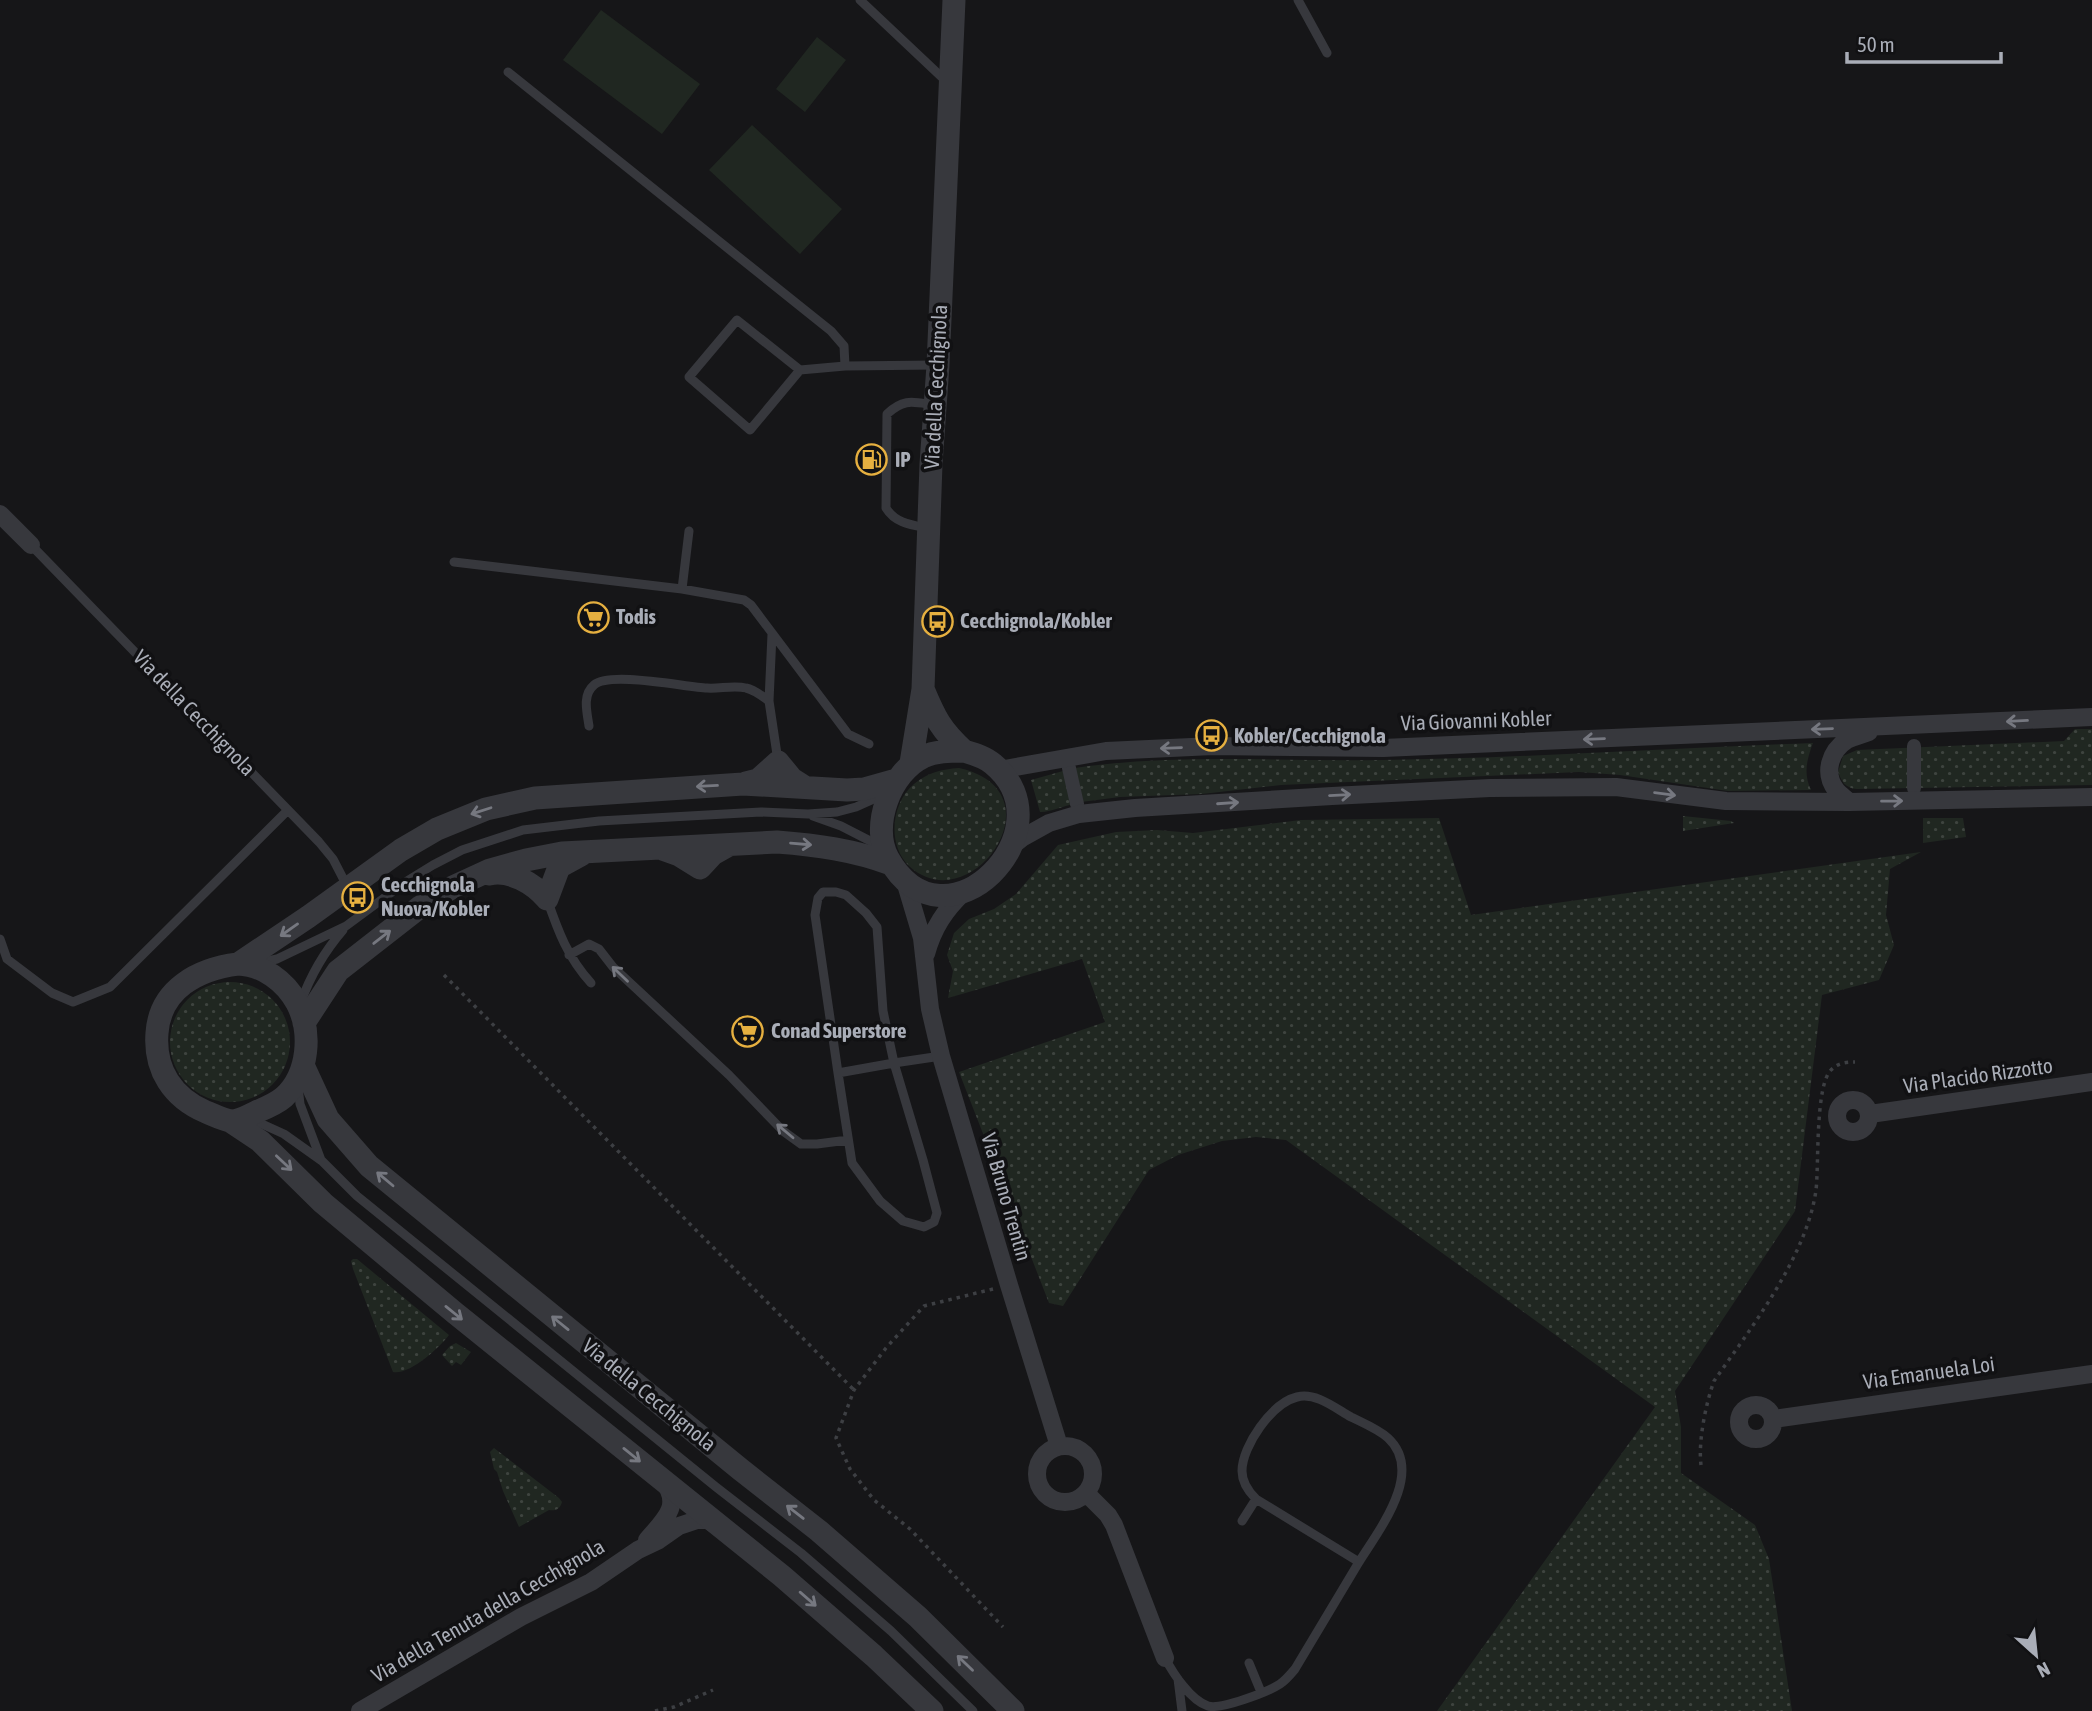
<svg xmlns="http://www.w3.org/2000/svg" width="2092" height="1711" font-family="'Asap Condensed',sans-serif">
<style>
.grass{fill:url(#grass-dots)}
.garden{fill:#202721}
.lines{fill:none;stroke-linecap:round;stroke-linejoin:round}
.path{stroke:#3d3f43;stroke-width:3.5;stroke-dasharray:3.5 5;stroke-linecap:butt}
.service{stroke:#37383d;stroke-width:9}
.pedestrian{stroke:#37383d;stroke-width:14}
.minor{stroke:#37383d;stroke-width:18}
.tertiary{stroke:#37383d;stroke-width:23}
.oneway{stroke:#767880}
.labels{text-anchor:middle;stroke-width:7;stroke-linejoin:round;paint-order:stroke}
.street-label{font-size:21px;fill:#a9adb7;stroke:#111113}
.poi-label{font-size:21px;font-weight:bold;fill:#a9adb7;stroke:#111113;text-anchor:start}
</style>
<defs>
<pattern id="grass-dots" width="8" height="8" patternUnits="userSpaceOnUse" patternTransform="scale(1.75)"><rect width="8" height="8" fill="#202721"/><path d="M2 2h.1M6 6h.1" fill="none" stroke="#3e443f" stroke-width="1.8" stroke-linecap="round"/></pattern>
</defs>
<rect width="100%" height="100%" fill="#161618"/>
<path class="grass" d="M 2075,729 L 2092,729 L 2092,785 L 1857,789 C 1845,788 1842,782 1838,772 L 1843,756 L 1857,750 L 2064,741 Z
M 1813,743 C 1807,759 1803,773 1811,790 L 1728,791 L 1620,775 L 1579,772 L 1281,785 L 1202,794 L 1120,797 L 1081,802 L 1075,768 C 1177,753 1280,762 1383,760 C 1526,758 1670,748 1813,743 Z
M 959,768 C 1063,791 971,923 909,866 C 887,845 891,803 914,784 C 927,773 942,769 959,768 Z
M 1063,771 L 1073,804 C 1064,806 1047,813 1040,812 L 1031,780 Z
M 1683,816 L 1731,821 L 1734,823 L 1683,831 Z
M 1439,818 L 1471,915 L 1921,852 L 1890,869 L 1886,915 L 1894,945 L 1879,980 L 1822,995 L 1795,1211 L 1675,1391 L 1681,1427 L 1681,1473 L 1755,1525 L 1769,1559 L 1792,1711 L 1437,1711 L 1655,1407 L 1286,1140 L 1256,1137 L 1222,1141 L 1178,1155 L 1149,1170 L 1063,1306 L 1049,1303 L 959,1072 L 1105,1022 L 1082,959 L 948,998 L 953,971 L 947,955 L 954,933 L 969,919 L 994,909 L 1016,894 L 1058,845 L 1116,832 L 1157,830 L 1193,833 L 1301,820 Z
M 1923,818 L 1963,818 L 1966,837 L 1923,843 Z
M170 1042a60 60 0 1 1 120 0a60 60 0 1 1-120 0Z
M 353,1259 L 357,1259 L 449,1335 C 439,1348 410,1375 393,1372 L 353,1269 L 351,1261 Z
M 456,1343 L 471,1352 L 461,1365 L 456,1362 L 452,1366 L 442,1355 L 450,1346 Z
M 494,1448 L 559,1498 L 562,1502 C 560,1509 556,1511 549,1510 L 519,1527 L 503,1491 L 497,1472 L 494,1469 L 490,1452 Z"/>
<path class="garden" d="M 601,10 L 700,84 L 662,134 L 563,60 Z
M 817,37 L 846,60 L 805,112 L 776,89 Z
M 752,125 L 842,209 L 800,254 L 709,170 Z"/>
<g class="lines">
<path class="path" d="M 444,975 L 854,1390
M 993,1289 L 924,1306 L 886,1348 L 854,1390 L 836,1438 L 850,1469 L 874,1500 L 910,1529 L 1003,1627
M 1701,1465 C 1698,1441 1706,1403 1714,1381 C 1751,1328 1807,1256 1816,1190 C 1819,1166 1815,1086 1831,1070 C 1838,1063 1845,1062 1855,1062
M 655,1711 L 674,1707 L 713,1690"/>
<path class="service" d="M 860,0 L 948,83
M 1298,0 L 1327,53
M 508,72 L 831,331 L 844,346 L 845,366 L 936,365
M 800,370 L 737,320 L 689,377 L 750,430 L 800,370 L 845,366
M 927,528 C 911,525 895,523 886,508 L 887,414 C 904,398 913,402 934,405
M 31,545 L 319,842 L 333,859 L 347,886
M 454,562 L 682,589 L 744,600 L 751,605 L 848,734 L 869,744
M 682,589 L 689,531
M 769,701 L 772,634
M 589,726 C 587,712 582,695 594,685 C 609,671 685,687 707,688 C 719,689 734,685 746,688 C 755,690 762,696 769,701 L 778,761
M 813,816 L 841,826 L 880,846
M 547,899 C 558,931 568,958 591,983
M 0,939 L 7,959 L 52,993 L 73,1002 L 110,987 L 288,810
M 569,955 L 589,944 L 599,949 L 613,967 L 729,1075 L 783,1131 L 801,1144 L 817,1144 L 848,1140
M 259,963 L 277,959 L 346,926 L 407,881 L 433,865 L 462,850 L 523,830 L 599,821 L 761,812 L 808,814 L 837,812 L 856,807 L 885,794
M 301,1002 C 311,974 324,952 343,930
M 894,1063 L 923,1160 L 937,1213 L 934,1222 L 924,1227 L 903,1221 L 880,1201 L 852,1163 L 838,1073 Z
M 838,1073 L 815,915 L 818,898 L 823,892 L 836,892 L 846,895 L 866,913 L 877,927 L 883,1011 L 894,1063 L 941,1056
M 298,1087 L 300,1104 L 321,1160
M 251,1119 L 284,1134 L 322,1161 L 357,1196 L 716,1487 L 801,1553 L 891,1631 L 973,1711
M 1256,1499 C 1249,1492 1242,1482 1242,1471 C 1242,1446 1272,1403 1297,1397 C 1316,1392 1335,1408 1351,1417 C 1363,1423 1378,1429 1388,1438 C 1425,1472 1379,1530 1359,1562
M 1165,1658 C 1173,1673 1190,1700 1208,1706 C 1220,1710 1268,1692 1280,1684 C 1286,1680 1290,1675 1295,1669 L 1359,1562 L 1256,1499 L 1242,1521
M 1249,1663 L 1261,1692
M 1178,1679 L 1182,1711"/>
<path class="pedestrian" d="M 1914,746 L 1914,788
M 1069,768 L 1077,804"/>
<path class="minor" d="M 0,514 L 31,545
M 999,770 L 1106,751 L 1213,746 L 1383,748 L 2092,717
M 1849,802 C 1845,798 1839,794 1836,790 C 1823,773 1830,751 1847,740 C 1854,736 1862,735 1869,732
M 1012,846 L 1022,838 L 1049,823 L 1079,814 L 1135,808 L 1332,796 L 1490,788 L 1616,787 L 1726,801 L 1849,802 L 2092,797
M 905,881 L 922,938 L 930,1009 L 941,1056 L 1009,1285 L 1059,1446
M 926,954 C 933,928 945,910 964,892
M1837 1116a16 16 0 1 1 32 0a16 16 0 1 1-32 0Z
M 1870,1114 L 2092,1082
M1739 1422a17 17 0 1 1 34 0a17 17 0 1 1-34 0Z
M 1773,1419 L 2092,1374
M1037 1474a28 28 0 1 1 56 0a28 28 0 1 1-56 0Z
M 1086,1493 L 1108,1515 L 1114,1525 L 1165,1658
M 647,1540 C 663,1521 683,1506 663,1481
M 360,1711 L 521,1617 L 591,1582 L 638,1550 L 659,1540 L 679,1526 L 697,1520 L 708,1520 L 717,1526"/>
<path class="tertiary" d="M 923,689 C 935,718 941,730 964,751
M 964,751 C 974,754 985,757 993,764 C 1072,829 945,960 888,858 C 870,826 891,772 923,757 C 935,751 950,751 964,751 Z
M 911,763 L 923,689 L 931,464 L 938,365 L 954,0
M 746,783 L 758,780 L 778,762 L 792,779 L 803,786
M 665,850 L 679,855 L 700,868 L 713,854 L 729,845
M 489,874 C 510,869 534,884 547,899
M 547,899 L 559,867 L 581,855
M 238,964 L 308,917 L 401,850 L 437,829 L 486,809 L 535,798 L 743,784 L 847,790 L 864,789 L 896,780
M 238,964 C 263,965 285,981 297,1003 C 312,1032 309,1074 284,1097 C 276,1104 266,1108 256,1112 C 249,1115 240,1121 231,1121 C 223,1120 214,1115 206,1112 C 173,1098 154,1070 157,1033 C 160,989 198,969 238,964 Z
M 304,1023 L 338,971 L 420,907 L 453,887 L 490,870 L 526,860 L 562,853 L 777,842 C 816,845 854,850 891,864
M 303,1065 L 328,1119 L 369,1166 L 740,1469 L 819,1531 L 918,1617 L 1013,1711
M 230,1121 L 260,1141 L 323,1203 L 455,1313 L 782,1576 L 874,1656 L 932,1711"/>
</g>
<defs><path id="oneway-shaft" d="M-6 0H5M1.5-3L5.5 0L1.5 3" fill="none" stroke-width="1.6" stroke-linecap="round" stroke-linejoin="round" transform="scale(1.75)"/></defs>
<g class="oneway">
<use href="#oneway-shaft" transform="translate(2017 721) rotate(177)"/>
<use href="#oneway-shaft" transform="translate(1822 729) rotate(178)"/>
<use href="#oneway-shaft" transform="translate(1594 739) rotate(178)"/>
<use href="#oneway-shaft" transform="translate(1171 748) rotate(178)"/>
<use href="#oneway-shaft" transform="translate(707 786) rotate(177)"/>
<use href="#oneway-shaft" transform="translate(1665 794) rotate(7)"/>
<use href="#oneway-shaft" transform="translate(1340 795) rotate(-3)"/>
<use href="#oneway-shaft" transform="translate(1892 801) rotate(-1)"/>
<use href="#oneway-shaft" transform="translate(1228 803) rotate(-4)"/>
<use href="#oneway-shaft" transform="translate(481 811) rotate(162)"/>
<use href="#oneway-shaft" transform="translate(801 844) rotate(5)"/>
<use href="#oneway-shaft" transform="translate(289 930) rotate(145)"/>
<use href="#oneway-shaft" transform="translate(382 937) rotate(-38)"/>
<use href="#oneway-shaft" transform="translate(620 974) rotate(-136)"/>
<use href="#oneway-shaft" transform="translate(785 1131) rotate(-140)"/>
<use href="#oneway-shaft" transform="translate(284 1163) rotate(43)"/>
<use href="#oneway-shaft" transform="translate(385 1179) rotate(-140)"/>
<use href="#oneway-shaft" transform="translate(454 1313) rotate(39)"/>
<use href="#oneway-shaft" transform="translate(560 1323) rotate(-141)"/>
<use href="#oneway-shaft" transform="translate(632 1455) rotate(39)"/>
<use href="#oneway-shaft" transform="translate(795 1512) rotate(-142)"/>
<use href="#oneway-shaft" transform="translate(808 1599) rotate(41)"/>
<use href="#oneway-shaft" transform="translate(965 1663) rotate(-136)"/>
</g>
<defs>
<symbol id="fuel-ring" viewBox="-11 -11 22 22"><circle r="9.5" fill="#111113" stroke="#e6b040" stroke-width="1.5"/><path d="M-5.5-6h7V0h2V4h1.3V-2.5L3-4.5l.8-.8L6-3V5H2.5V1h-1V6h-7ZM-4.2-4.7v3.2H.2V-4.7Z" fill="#e6b040"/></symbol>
<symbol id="supermarket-ring" viewBox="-11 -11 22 22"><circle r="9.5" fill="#111113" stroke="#e6b040" stroke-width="1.5"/><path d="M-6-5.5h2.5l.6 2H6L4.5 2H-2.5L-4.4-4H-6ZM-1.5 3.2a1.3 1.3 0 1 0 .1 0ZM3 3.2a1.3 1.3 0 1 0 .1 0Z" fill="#e6b040"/></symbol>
<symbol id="bus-ring" viewBox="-11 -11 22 22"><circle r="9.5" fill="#111113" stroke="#e6b040" stroke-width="1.5"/><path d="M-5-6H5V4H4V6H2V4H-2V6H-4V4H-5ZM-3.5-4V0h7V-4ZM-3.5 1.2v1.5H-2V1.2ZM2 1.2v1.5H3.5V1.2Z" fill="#e6b040"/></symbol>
</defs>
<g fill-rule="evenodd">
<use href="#fuel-ring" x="854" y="442" width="35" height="35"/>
<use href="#supermarket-ring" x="576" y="600" width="35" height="35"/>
<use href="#bus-ring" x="920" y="604" width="35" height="35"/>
<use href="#bus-ring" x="1194" y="718" width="35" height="35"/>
<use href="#bus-ring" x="340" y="880" width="35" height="35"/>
<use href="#supermarket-ring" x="730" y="1014" width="35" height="35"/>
</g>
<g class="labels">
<g class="street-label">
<text transform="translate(936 387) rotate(-87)" y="7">Via della Cecchignola</text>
<text transform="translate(194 713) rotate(46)" y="7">Via della Cecchignola</text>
<text transform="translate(1476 721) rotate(-2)" y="7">Via Giovanni Kobler</text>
<text transform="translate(1978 1076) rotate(-8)" y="7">Via Placido Rizzotto</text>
<text transform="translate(1006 1197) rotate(74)" y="7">Via Bruno Trentin</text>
<text transform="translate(1929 1373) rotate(-8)" y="7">Via Emanuela Loi</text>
<text transform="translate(649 1395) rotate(39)" y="7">Via della Cecchignola</text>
<text transform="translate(488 1611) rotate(-30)" y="7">Via della Tenuta della Cecchignola</text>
</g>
<g class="poi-label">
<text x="895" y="467">IP</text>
<text x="616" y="624">Todis</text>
<text x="960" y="628">Cecchignola/Kobler</text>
<text x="1234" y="743">Kobler/Cecchignola</text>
<text x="381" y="892">Cecchignola<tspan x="381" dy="24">Nuova/Kobler</tspan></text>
<text x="771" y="1038">Conad Superstore</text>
</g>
</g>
<g transform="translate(2036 1655) rotate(153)" stroke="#111113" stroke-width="5" paint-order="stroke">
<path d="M0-5L12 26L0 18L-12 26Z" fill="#a9adb7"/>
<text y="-10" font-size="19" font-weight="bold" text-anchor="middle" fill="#a9adb7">N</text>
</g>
<path d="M1847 52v10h154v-10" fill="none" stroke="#a9adb7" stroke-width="3.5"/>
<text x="1857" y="52" font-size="21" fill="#a9adb7" stroke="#111113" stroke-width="5" paint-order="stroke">50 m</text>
</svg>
